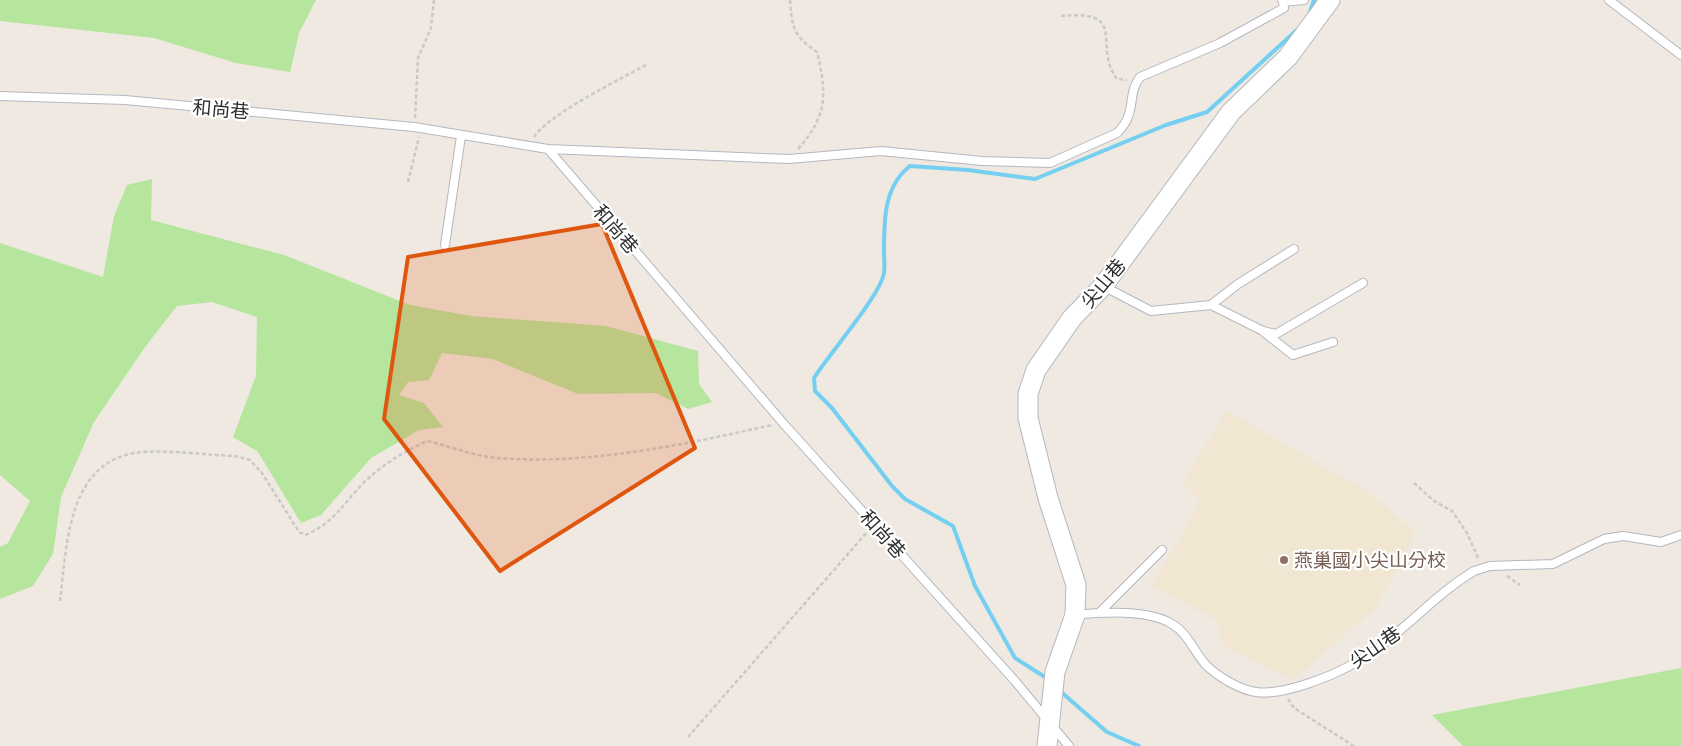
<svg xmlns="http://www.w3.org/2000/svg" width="1681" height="746" font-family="Signika,'Noto Sans TC',sans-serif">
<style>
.education{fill:#f0e6d1}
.green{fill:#b6e59e}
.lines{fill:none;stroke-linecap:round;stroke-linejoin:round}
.stream{stroke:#75cff0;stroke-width:4}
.service-casing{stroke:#b4b7c1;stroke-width:10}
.tertiary-casing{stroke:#b4b7c1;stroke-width:21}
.path{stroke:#c9c9c9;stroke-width:2.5;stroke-dasharray:4 2.5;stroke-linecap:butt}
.service{stroke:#fff;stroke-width:8}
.tertiary{stroke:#fff;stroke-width:19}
.marked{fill:#df570e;fill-opacity:0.2;stroke:#df570e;stroke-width:4;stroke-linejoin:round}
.education-dot{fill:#8d6e63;stroke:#fff;stroke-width:2}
.labels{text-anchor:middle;stroke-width:4.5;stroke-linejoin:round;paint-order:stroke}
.street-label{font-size:19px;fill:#2e2e2e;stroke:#fff}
.education-label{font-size:19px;fill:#785e54;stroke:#fff;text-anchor:start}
</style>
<rect width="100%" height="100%" fill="#efe9e1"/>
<path class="education" d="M 1227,411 L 1368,492 L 1416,532 L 1376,608 L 1293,680 L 1224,647 L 1216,620 L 1152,587 L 1200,501 L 1182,482 Z"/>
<path class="green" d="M 0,0 L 316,0 L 299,33 L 290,72 L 236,63 L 154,38 L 0,21 Z
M 152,179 L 151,220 L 284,255 L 410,305 L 471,316 L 606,326 L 698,351 L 699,384 L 712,402 L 688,409 L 656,393 L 578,394 L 493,359 L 442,353 L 429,380 L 408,382 L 399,395 L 424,403 L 443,427 L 419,430 L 371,458 L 321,515 L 301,523 L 258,452 L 233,437 L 256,376 L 257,317 L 212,302 L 177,306 L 145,347 L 94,422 L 61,497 L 53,554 L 33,586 L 0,599 L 0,547 L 8,543 L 30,501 L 0,475 L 0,243 L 103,277 L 114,216 L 127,185 Z
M 1681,668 L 1681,746 L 1463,746 L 1432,715 Z"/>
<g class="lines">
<path class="stream" d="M 1310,12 L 1314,0
M 1048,679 L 1015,658 L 975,586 L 953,526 L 905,499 L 892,486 L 832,408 L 815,391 L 814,378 C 829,354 880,296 884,273 C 885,266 884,257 884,250 C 884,220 884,186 910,166 L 968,170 L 1035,179 L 1166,125 L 1207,112 L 1298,29
M 1060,691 L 1107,732 L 1139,746"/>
<defs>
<path id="service" d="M 1282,0 L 1283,2 L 1304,0
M 1609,0 L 1681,55
M 0,96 L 125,100 L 414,127 L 548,149 L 783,423 L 1015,681 L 1069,746
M 548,149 L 789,159 L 881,151 L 982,161 L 1050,163 L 1117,133 C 1138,113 1126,95 1140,77 L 1220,43 L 1284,8 L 1283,2
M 445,245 L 461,136
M 1103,286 L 1151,311 L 1211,305 L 1263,331 L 1276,334 L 1363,283
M 1211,305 L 1238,284 L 1294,249
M 1265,333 L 1293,355 L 1333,342
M 1099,613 L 1162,550
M 1075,615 C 1103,612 1148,609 1172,624 C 1188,633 1194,652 1206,665 C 1217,676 1240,690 1256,692 C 1282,696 1330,677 1353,664 C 1398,639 1431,597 1474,571 L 1490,566 L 1553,564 L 1604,539 L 1623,536 L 1661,542 L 1681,535"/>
<path id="tertiary" d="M 1047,746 L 1055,672 L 1075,615 L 1076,585 L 1048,498 L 1028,418 L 1028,394 L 1036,370 L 1072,318 L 1103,286 L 1231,112 L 1288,57 L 1330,0"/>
</defs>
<use href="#service" class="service-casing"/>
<use href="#tertiary" class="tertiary-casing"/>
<path class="path" d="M 790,0 C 792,29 794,36 817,52 C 827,94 828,115 798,149
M 1061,16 C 1130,9 1092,46 1117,79 L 1127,80
M 415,118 L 418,58 L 431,28 L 434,0
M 534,137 C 546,116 622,78 646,65
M 408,182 L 419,137
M 1414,483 L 1434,501 L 1452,511 L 1467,533 L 1479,560
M 1507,576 L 1520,585
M 60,601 C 67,544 67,458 143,452 C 173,450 205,455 235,456 L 250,460 L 262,473 L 299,532 L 305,535 C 338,522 346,497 371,476 C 387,462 407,450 427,441 C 449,446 474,456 497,458 C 590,465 682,445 772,425
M 1288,699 L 1294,708 L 1354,746
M 688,737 L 868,531"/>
<use href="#service" class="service"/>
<use href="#tertiary" class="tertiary"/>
</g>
<path class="marked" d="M 602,224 L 695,448 L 500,571 L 384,419 L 408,257 Z"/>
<circle class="education-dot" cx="1284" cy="560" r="5"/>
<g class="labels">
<g class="street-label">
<text transform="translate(221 109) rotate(5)" y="7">和尚巷</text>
<text transform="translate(616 229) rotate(49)" y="7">和尚巷</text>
<text transform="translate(1103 283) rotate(-50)" y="7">尖山巷</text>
<text transform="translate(883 534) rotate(48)" y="7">和尚巷</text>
<text transform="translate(1375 647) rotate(-35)" y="7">尖山巷</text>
</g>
<g class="education-label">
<text x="1294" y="567">燕巢國小尖山分校</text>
</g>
</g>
</svg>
